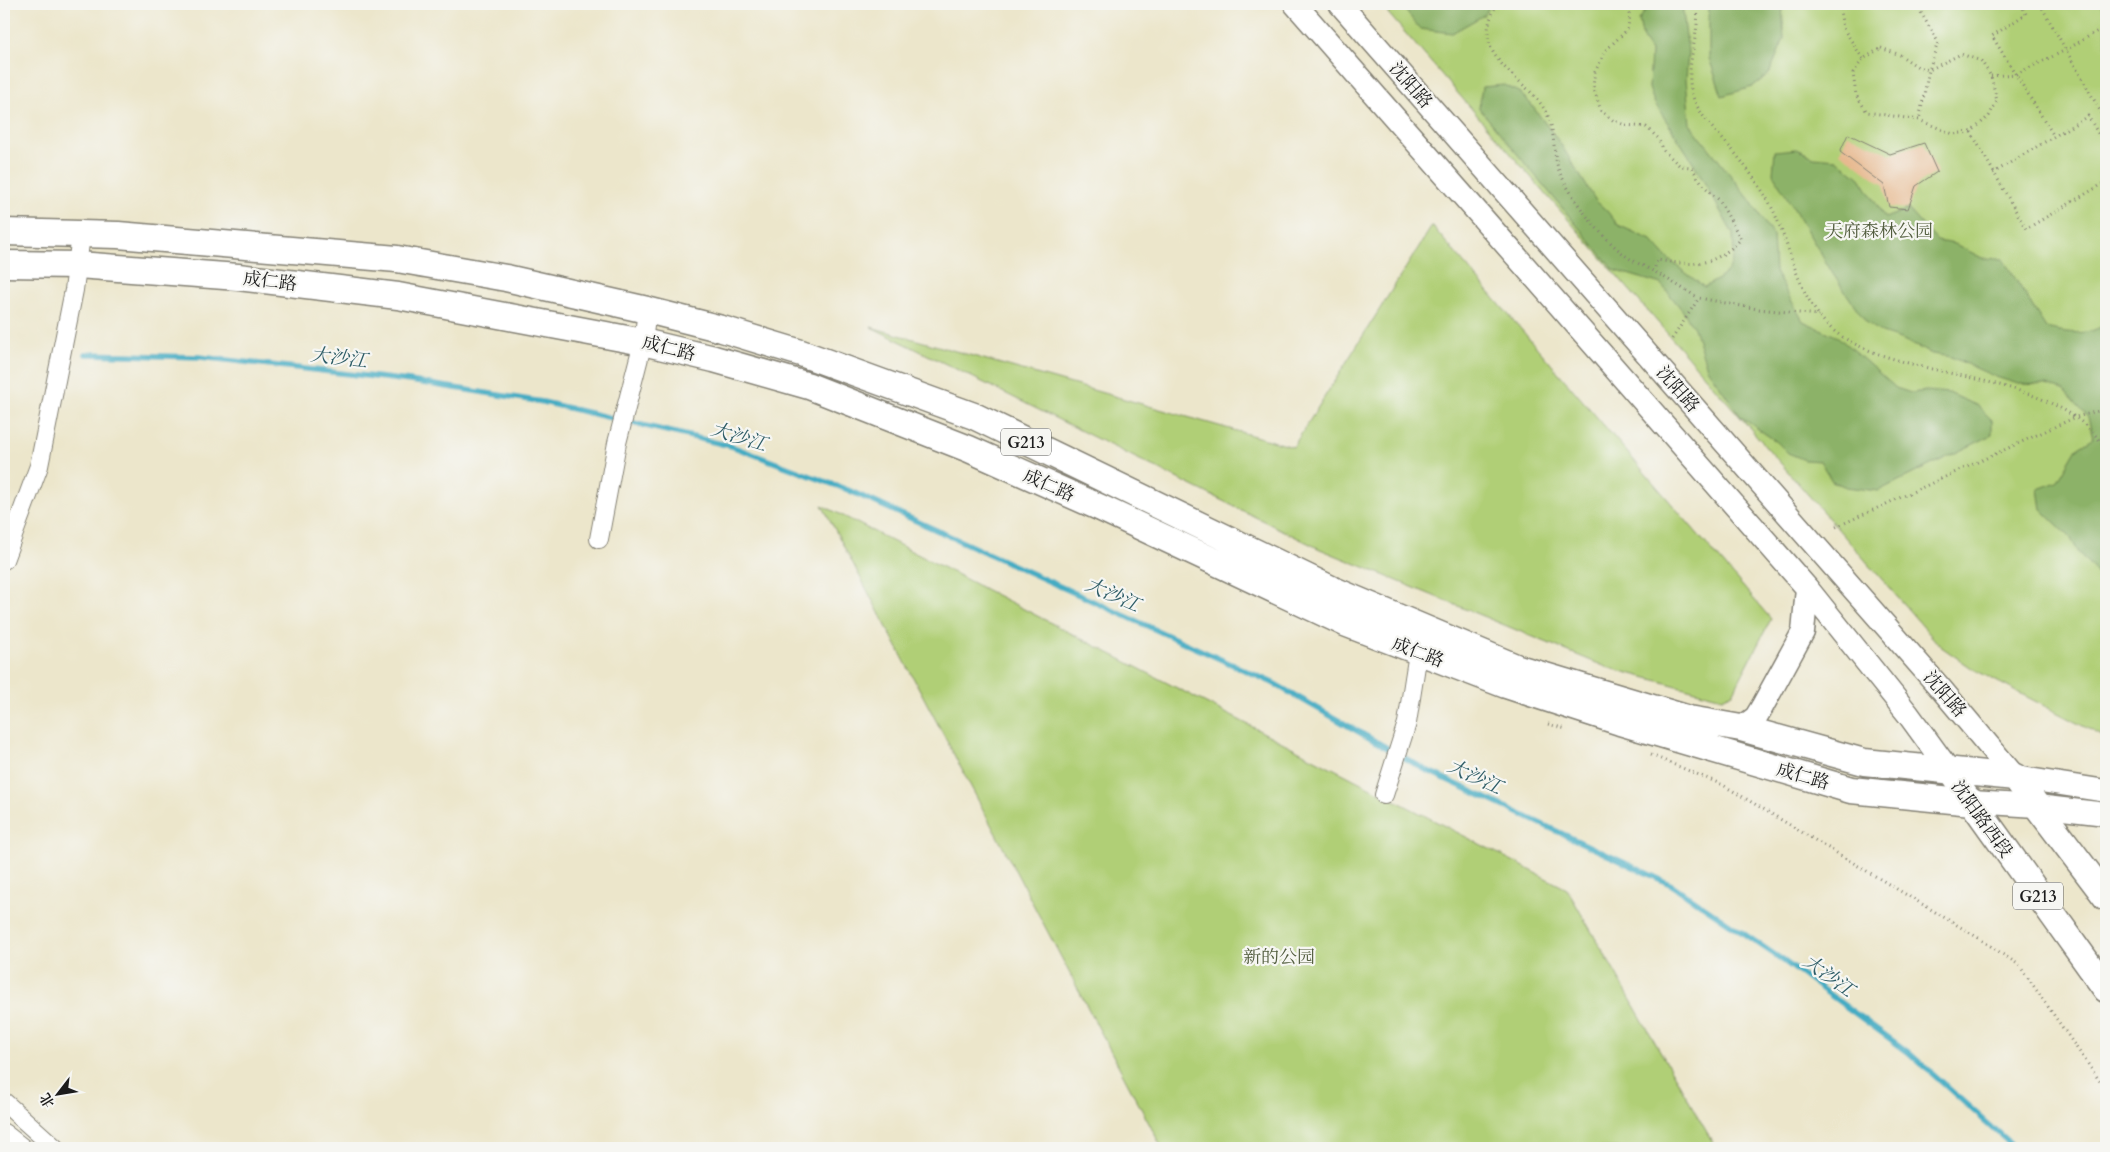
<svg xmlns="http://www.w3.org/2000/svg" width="2110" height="1152" font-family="Cardo,'Noto Serif SC',serif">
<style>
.green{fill:#b0cf76;stroke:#667649}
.forest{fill:#8cb267;stroke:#546742}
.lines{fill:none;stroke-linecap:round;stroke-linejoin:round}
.stream{stroke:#44acc3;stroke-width:5.5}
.building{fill:#e7b990}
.minor-casing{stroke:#848174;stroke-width:20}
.major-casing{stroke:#848174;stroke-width:25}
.highway-casing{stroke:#848174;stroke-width:29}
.path{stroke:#848174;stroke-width:3;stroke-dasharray:1 4;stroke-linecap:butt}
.minor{stroke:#fff;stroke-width:18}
.major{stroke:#fff;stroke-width:22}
.highway{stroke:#fff;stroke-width:26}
.labels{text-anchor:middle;stroke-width:4.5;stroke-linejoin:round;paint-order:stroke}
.shield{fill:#f6f6f2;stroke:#5d5d5c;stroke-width:1}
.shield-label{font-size:16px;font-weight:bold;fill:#1c1c1c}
.street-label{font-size:18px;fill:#1c1c1c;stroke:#f6f6f2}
.park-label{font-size:18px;fill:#505b3c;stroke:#f6f6f2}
.water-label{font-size:19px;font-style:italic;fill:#2e5d67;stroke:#f6f6f2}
</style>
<rect width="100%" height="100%" fill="#f6f6f2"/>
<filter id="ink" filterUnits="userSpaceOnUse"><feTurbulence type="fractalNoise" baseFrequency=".02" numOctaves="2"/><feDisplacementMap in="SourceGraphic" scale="10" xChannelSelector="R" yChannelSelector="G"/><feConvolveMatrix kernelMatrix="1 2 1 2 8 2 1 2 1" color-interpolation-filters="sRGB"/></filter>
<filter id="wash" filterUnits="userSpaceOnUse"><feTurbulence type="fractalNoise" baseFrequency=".0096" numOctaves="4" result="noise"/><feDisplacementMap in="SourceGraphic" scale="20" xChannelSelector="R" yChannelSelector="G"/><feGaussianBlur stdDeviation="1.12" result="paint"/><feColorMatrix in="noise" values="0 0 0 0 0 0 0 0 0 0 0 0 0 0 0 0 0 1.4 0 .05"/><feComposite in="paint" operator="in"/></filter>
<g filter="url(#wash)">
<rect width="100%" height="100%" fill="#ece6cb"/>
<path class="green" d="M 1380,4 L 2100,4 L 2106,17 L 2106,738 L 1973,669 L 1940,646 Z
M 1432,226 L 1771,619 L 1733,693 L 1722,698 L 1606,667 L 1320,549 L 871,327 L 1293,447 Z
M 822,505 L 1567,889 L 1716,1148 L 1162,1148 Z"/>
<path class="forest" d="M 1400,4 L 1491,4 L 1484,15 L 1452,33 L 1420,29 Z
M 1654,4 L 1682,4 L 1688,52 L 1686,79 L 1690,124 L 1750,200 L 1773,236 L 1775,272 L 1803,321 L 1838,337 L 1896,388 L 1911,393 L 1926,391 L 1949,393 L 1978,406 L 1992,420 L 1992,435 L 1878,491 L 1846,487 L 1832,481 L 1820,461 L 1805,460 L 1788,453 L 1777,442 L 1741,417 L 1707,368 L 1694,328 L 1683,311 L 1661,284 L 1614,270 L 1479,108 L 1482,87 L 1505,85 L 1520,93 L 1530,103 L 1560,143 L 1596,201 L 1607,211 L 1618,225 L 1651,240 L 1668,259 L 1704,287 L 1717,280 L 1729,270 L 1734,255 L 1733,234 L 1693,162 L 1654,102 L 1649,88 L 1651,51 L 1643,39 L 1639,20 L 1647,8 Z
M 1709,4 L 1782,4 L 1784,39 L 1769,74 L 1752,87 L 1722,96 L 1709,58 Z
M 1796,149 L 1814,157 L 1836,159 L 1860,178 L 1885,218 L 1908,209 L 1937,241 L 1955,244 L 1982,258 L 2003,259 L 2046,328 C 2066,333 2090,337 2106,323 L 2106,583 L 2079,553 L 2070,537 L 2041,509 L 2038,489 L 2057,482 L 2077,448 L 2093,438 L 2088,417 L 2063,390 L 2046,385 L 2018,384 L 1996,377 L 1951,357 L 1932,354 L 1903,340 L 1882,333 L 1866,322 L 1833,274 L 1773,174 L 1775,151 Z"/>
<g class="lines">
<path class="stream" d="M 86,354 L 200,357 L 410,381 L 543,402 L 731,446 L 848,490 L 1273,683 L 1424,769 L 1672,885 L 1781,959 L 1908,1052 L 2015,1148"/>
</g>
<g id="blocks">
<path class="building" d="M 1848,134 L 1890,154 L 1924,143 L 1937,172 L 1916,186 L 1908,209 L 1889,207 L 1884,185 L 1840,152 Z"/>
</g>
</g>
<g filter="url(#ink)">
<use href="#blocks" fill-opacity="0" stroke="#848174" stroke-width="1"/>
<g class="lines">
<defs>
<path id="minor" d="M 599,539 L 617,443 L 643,342 L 647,310
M 4,560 L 39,466 L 74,290 L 81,235
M 1384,795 L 1407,723 L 1418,653
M 4,1102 L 55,1148
M 4,1133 L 23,1148"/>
<path id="major" d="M 1295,4 L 1807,588 L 1908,714 L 1972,802 L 2037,806 L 2106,814
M 1340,4 L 1942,690 L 2015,777 L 2106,791
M 1741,728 L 1756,717 L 1762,707 L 1803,632 L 1807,588"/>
<path id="highway" d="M 4,232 L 118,235 L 397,259 L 506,278 L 647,310 L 722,329 L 801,353 L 974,416 L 1331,589 L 1518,668 L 1689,719 L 1741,728 L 1864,762 L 2015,777 L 2106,897
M 4,264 L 78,265 L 238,277 L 398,296 L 643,342 L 714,359 L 809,386 L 969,449 L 1101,508 L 1345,623 L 1506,685 L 1620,722 L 1851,790 L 1972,802 L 2106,989"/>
</defs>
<use href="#minor" class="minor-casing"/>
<use href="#major" class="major-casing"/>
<use href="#highway" class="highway-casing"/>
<path class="path" d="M 1497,4 C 1465,60 1527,74 1547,114 C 1556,132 1552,155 1560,173 C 1575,204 1599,235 1626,256 C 1634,262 1644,266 1653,271 C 1668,279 1683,289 1699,298
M 1626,4 L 1630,17 L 1627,30 L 1606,50 L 1595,72 L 1593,86 L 1601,111 L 1614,121 L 1625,125 L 1646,127 L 1658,138 L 1664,151 L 1680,166 L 1691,167 L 1704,186 L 1719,200 L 1741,239 C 1714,267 1694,266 1657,260 L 1654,271
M 1697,4 C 1701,33 1684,65 1692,94 C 1699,117 1719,134 1734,152 C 1744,164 1754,178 1763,192 C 1793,237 1793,307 1844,338 C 1918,383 2059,371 2106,450
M 1839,4 L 1843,28 L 1863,59
M 1916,4 L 1938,42 L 1929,70 L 1919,120
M 2021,4 L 2026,14 L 1992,36 L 2054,136
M 2040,4 L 2106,121
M 1881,48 L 1900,55 L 1918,67 L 1929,70 L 1961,54 L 1981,61 L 1991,76 L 1997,101 L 1989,116 L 1971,132 L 1953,134 L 1919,120 L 1867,112 L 1856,95 L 1853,73 L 1863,59 Z
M 1991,76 L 2016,74 L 2066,50 L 2106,26
M 1971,132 L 2026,229 L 2106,182
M 1993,173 L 2088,116 L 2106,147
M 1672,339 L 1699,298 L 1758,309 L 1819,315
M 1836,527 L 2076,417 L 2106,409
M 1548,724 L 1566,729
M 1651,755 L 1723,785 L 1977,937 L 2019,965 L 2106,1090"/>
<use href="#minor" class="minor"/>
<use href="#major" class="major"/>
<use href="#highway" class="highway"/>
</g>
</g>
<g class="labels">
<g class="shield">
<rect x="1001" y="428.5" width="50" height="27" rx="4"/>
<rect x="2013" y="882.5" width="50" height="27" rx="4"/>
</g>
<g class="shield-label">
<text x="1026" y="448">G213</text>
<text x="2038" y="902">G213</text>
</g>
<g class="street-label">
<text transform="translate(1411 85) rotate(49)" y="6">沈阳路</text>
<text transform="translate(270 281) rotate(7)" y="6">成仁路</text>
<text transform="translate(669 348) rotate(14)" y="6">成仁路</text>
<text transform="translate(1678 389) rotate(49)" y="6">沈阳路</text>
<text transform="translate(1049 485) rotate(24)" y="6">成仁路</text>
<text transform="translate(1418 652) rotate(21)" y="6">成仁路</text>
<text transform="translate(1945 694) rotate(49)" y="6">沈阳路</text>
<text transform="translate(1803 776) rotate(16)" y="6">成仁路</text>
<text transform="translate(1982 819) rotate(54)" y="6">沈阳路西段</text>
</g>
<g class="park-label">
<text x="1879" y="237">天府森林公园</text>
<text x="1279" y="963">新的公园</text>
</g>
<g class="water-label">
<text transform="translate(339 357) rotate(7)" y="7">大沙江</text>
<text transform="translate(739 436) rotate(17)" y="7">大沙江</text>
<text transform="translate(1113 594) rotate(24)" y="7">大沙江</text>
<text transform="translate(1475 776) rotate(25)" y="7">大沙江</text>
<text transform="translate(1829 975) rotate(36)" y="7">大沙江</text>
</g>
</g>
<rect width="2110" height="1152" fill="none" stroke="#f6f6f2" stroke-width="20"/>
<g transform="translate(58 1094) rotate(239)" stroke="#f6f6f2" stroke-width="4" paint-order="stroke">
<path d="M0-4L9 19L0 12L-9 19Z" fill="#1c1c1c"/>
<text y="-8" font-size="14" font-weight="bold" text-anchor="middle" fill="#1c1c1c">北</text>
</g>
</svg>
